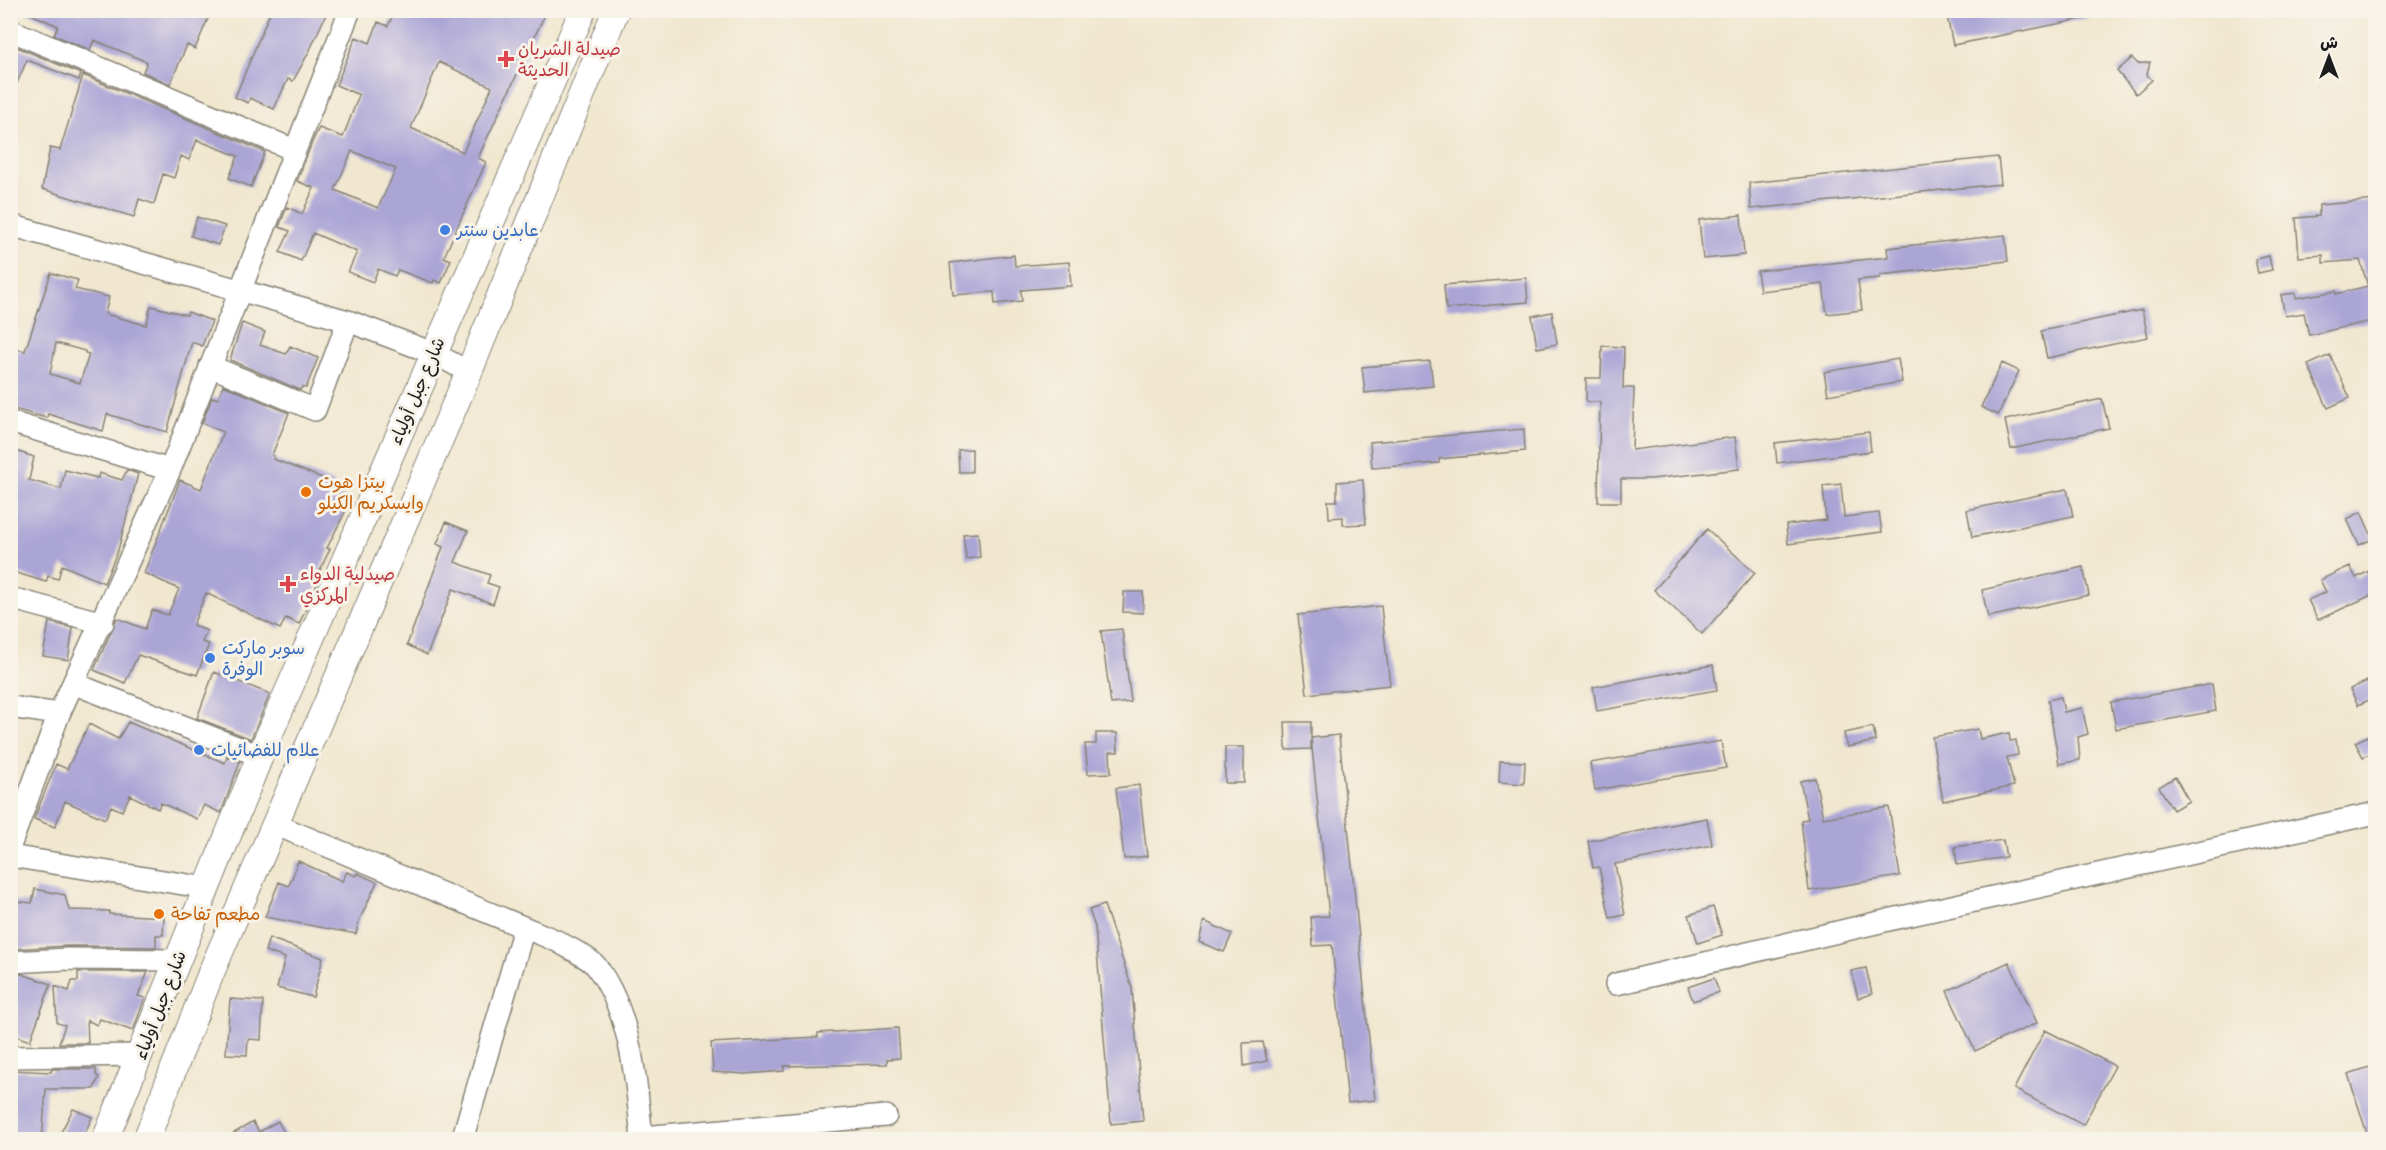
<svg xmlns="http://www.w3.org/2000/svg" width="2386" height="1150" font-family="Pangolin,'Playpen Sans Arabic',sans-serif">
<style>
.building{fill:#aba5d6;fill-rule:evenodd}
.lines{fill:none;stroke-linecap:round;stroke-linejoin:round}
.minor-casing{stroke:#868276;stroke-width:24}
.major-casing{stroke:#868276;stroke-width:28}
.minor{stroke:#fff;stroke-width:21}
.major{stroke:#fff;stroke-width:26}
.health-dot{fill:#e0444e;stroke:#f7f3e8;stroke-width:2}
.shop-dot{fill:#3f7fe0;stroke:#f7f3e8;stroke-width:2}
.food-dot{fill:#e8710a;stroke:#f7f3e8;stroke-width:2}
.labels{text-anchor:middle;stroke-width:6;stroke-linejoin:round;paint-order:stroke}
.health-label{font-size:18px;fill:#be3a42;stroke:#f7f3e8;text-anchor:start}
.shop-label{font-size:18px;fill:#366cbe;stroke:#f7f3e8;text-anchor:start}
.street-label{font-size:18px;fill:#1c1c1c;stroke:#f7f3e8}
.food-label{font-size:18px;fill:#c56008;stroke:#f7f3e8;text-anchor:start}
</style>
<rect width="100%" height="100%" fill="#f7f3e8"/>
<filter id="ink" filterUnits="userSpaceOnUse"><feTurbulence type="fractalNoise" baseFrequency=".0167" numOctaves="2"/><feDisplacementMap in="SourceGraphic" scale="12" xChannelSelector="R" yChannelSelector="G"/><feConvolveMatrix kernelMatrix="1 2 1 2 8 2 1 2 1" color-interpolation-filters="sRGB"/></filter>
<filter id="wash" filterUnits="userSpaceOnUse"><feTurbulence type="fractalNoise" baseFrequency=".008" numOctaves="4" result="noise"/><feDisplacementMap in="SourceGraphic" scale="24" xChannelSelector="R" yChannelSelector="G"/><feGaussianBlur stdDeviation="1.35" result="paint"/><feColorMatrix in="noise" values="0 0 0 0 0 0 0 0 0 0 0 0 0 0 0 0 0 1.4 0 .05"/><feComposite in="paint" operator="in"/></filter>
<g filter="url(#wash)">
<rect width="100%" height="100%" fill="#f1e7cf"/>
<g id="blocks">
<path class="building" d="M 22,10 L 104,10 L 116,15 L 118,10 L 207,10 L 205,14 L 209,16 L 195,49 L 187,45 L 170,84 L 143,72 L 147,62 L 94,40 L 90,50 L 54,35 L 58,26 Z
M 271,10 L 328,10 L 309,52 L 293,81 L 288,79 L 274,109 L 250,98 L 248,103 L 235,97 Z
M 395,10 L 547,10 L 478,158 L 486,162 L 444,257 L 451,260 L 441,283 L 434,280 L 433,283 L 398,270 L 395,276 L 378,269 L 373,282 L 348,272 L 357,252 L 313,233 L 301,261 L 280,252 L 290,231 L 279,227 L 287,207 L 302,214 L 314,188 L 297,181 L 313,140 L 319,128 L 343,137 L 359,95 L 336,85 L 356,37 L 370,43 L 378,22 L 388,26 ZM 439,62 L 492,87 L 463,152 L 411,128 ZM 352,151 L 396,169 L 378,208 L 335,190 Z
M 1976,10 L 2091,10 L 2092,17 L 1953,45 L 1947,16 Z
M 10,44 L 81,74 L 79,80 L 27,60 L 10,99 Z
M 2132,58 L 2138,64 L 2150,62 L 2147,75 L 2152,80 L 2136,94 L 2117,71 Z
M 83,75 L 265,152 L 251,187 L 229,178 L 238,156 L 197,140 L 189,160 L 181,156 L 174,178 L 163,174 L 154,204 L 139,199 L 134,217 L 42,189 L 50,148 L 60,150 Z
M 1998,157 L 2001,184 L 1751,209 L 1749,183 Z
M 2376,200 L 2376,320 L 2309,335 L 2304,313 L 2285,316 L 2281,295 L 2295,293 L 2296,298 L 2336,291 L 2336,294 L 2368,286 L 2360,260 L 2323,263 L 2323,255 L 2299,257 L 2296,218 L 2319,216 L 2319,205 Z
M 1741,215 L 1744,255 L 1703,259 L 1699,220 Z
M 197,217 L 225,226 L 218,245 L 191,236 Z
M 2005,235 L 2008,261 L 1880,275 L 1880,278 L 1858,280 L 1862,310 L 1827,314 L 1823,284 L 1760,291 L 1757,271 L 1888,257 L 1887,248 Z
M 1014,255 L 1015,266 L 1069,262 L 1071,286 L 1021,290 L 1022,301 L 995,304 L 994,292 L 953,295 L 950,263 Z
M 2269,256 L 2272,270 L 2258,273 L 2255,259 Z
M 51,273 L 78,280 L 75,289 L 109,297 L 105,314 L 146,325 L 151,306 L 187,315 L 188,312 L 212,321 L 202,346 L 192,342 L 167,432 L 107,414 L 103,431 L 48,414 L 47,418 L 10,408 L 10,374 L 17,349 L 25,351 ZM 56,343 L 85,351 L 85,353 L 89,354 L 80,383 L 50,374 Z
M 1526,278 L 1528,302 L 1446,309 L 1444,285 Z
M 2142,310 L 2148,337 L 2047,358 L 2041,331 Z
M 1552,312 L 1557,344 L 1537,348 L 1532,316 Z
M 242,323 L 265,332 L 260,345 L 286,354 L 290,346 L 318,358 L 306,388 L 302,387 L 300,390 L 230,360 Z
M 1602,346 L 1624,347 L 1623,388 L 1634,388 L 1632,450 L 1735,437 L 1739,469 L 1651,479 L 1621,479 L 1621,502 L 1598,502 L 1600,402 L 1586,402 L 1586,378 L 1601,378 Z
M 2330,355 L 2350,398 L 2328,408 L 2308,365 Z
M 1898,359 L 1902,382 L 1828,395 L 1824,372 Z
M 1430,361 L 1433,386 L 1365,393 L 1362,367 Z
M 2002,363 L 2019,371 L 1998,415 L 1981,407 Z
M 223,385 L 289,413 L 272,455 L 274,456 L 273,459 L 335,483 L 332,491 L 351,500 L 327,548 L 330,549 L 314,583 L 317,585 L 299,624 L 286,618 L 280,629 L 206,593 L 193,625 L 207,631 L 202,642 L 209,644 L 197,675 L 138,655 L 125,683 L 94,670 L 117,618 L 145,629 L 152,610 L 168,615 L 179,589 L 144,573 L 180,480 L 201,489 L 223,432 L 202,423 L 212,397 L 218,399 Z
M 2102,399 L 2109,428 L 2011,449 L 2005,420 Z
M 1524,429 L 1525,451 L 1439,459 L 1439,463 L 1372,468 L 1370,442 Z
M 1869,432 L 1871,451 L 1777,463 L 1775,443 Z
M 10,449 L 34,457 L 29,480 L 61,489 L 65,470 L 98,478 L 99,473 L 122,480 L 127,470 L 138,474 L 118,550 L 104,583 L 62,565 L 58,579 L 48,576 L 46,582 L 10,571 Z
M 972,449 L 972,472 L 959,472 L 958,450 Z
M 1363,480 L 1366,524 L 1343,525 L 1343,517 L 1329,518 L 1328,501 L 1337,501 L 1337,482 Z
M 1841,484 L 1844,517 L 1879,513 L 1882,532 L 1788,544 L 1786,525 L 1826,520 L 1823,486 Z
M 2067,489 L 2073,516 L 1972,537 L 1967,510 Z
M 2361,512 L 2373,539 L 2359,545 L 2347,519 Z
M 446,522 L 468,531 L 455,562 L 490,575 L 487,583 L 499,587 L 493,604 L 453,589 L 427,655 L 407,645 L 443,547 L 437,544 Z
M 1707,529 L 1755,573 L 1702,634 L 1654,590 Z
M 978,533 L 980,557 L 966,559 L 963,534 Z
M 2350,566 L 2356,578 L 2369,571 L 2376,584 L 2376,593 L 2318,620 L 2308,600 L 2326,592 L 2320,580 Z
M 2083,567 L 2089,595 L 1988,617 L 1982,590 Z
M 1124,592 L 1143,592 L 1143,613 L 1123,612 Z
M 1381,606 L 1390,685 L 1307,694 L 1298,615 Z
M 49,622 L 73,628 L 68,660 L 43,656 Z
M 1122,629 L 1131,702 L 1111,704 L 1101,631 Z
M 1713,665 L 1717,690 L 1597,711 L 1593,687 Z
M 214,672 L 270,694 L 251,739 L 197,718 Z
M 2376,677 L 2376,697 L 2358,705 L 2350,689 Z
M 2212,684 L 2216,711 L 2116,729 L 2111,702 Z
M 2061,697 L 2064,712 L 2082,708 L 2088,734 L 2078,737 L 2080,760 L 2059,764 L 2048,700 Z
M 128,722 L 225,763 L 227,757 L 240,762 L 221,813 L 204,805 L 197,819 L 161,803 L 158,809 L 130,795 L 122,811 L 111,806 L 105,819 L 65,801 L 55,827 L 34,819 L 56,764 L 67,769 L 89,724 L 118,739 Z
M 1285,722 L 1311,722 L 1311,749 L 1286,750 Z
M 1873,727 L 1876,741 L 1847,747 L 1844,733 Z
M 1978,729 L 1980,739 L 2009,733 L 2010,741 L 2016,740 L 2018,755 L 2007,757 L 2014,786 L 1943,801 L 1932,737 Z
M 2376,732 L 2376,751 L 2363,757 L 2355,742 Z
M 1096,733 L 1117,733 L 1118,752 L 1110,752 L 1111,773 L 1088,774 L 1085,744 L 1096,744 Z
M 1339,735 L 1375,1100 L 1348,1103 L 1332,945 L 1313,946 L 1311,917 L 1329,916 L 1311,738 Z
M 1721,741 L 1726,768 L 1595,790 L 1590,763 Z
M 1225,747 L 1244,747 L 1244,783 L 1225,783 Z
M 1500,761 L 1525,762 L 1524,784 L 1499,782 Z
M 2175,777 L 2189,801 L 2173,810 L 2159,787 Z
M 1815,778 L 1823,818 L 1889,807 L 1900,876 L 1809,891 L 1801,820 L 1808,819 L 1800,781 Z
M 1139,785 L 1147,856 L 1124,859 L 1116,788 Z
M 1707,818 L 1712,845 L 1615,864 L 1625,915 L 1610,918 L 1599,867 L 1593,868 L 1588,841 Z
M 2003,840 L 2006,857 L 1957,865 L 1955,847 Z
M 298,861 L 342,881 L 347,872 L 356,876 L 357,873 L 377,882 L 359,921 L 356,934 L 265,917 L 279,882 L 289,886 Z
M 35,889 L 65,895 L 69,910 L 109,911 L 109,914 L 164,917 L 163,935 L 156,935 L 156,947 L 68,946 L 10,949 L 10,921 L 14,901 L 32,903 Z
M 1104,905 L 1132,988 L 1143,1121 L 1111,1124 L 1095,927 L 1089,910 Z
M 1713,907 L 1722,935 L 1698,943 L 1689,915 Z
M 1204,921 L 1232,934 L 1224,952 L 1199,942 Z
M 269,938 L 323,958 L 313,997 L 277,988 L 285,958 L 265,951 Z
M 2009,962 L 2037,1023 L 1975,1051 L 1947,991 Z
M 1866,968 L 1872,994 L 1858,998 L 1851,971 Z
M 78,972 L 148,972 L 138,996 L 145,998 L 133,1031 L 100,1019 L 97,1025 L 87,1020 L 88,1043 L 59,1043 L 65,1025 L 57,1023 L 55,986 L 69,991 L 72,981 L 78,981 Z
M 22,974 L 51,984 L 30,1041 L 10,1034 L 10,975 Z
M 1714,978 L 1719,992 L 1693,1001 L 1688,987 Z
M 230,999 L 263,1001 L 261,1040 L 248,1039 L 247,1055 L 226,1054 Z
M 898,1028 L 900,1058 L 887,1059 L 887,1064 L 784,1066 L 784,1071 L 745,1074 L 713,1072 L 711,1043 L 818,1037 L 818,1033 Z
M 2045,1030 L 2115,1066 L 2083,1125 L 2014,1089 Z
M 1263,1042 L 1267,1061 L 1244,1066 L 1243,1043 Z
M 2376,1065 L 2376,1140 L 2369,1140 L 2348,1074 Z
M 52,1069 L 96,1069 L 96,1075 L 99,1077 L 94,1089 L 46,1089 L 42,1140 L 10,1140 L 10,1070 L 51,1072 Z
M 73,1109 L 92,1117 L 82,1140 L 57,1140 Z
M 278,1121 L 288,1140 L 222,1140 L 253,1122 L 259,1132 Z"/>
</g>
</g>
<g filter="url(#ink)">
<use href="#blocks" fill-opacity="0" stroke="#868276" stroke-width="1.5"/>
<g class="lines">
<defs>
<path id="minor" d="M 10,30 L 294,150
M 10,225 L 348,321 L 433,353 L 469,372
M 210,366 L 315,410 L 348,321
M 10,422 L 170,470
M 10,598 L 103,623
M 75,684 L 260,756
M 10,707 L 59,714
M 274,824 L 557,941 C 568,948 587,956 596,966 C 631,1011 637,1085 642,1140
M 10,846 L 59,714 L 170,470 L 350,10
M 10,856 L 207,888
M 10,962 L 68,959 L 176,960
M 1616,984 L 1897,918 L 2376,813
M 10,1057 L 141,1055
M 642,1137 L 886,1116
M 462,1140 L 524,928"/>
<path id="major" d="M 105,1140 L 260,756 L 583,10
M 146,1140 L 211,973 L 469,372 L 616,10"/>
</defs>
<use href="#minor" class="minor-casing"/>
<use href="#major" class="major-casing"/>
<use href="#minor" class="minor"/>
<use href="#major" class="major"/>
</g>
</g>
<g class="health-dot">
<path d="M503 50h6v6h6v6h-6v6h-6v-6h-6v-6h6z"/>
<path d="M285 575h6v6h6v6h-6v6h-6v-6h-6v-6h6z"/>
</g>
<g class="shop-dot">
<circle cx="445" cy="230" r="6"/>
<circle cx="210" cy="658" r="6"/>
<circle cx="199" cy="750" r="6"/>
</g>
<g class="food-dot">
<circle cx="306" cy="492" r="6"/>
<circle cx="159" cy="914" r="6"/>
</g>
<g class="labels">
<g class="health-label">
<text x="518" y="55">صيدلة الشريان<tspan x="518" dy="21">الحديثة</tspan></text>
<text x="300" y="580">صيدلية الدواء<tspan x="300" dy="21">المركزي</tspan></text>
</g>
<g class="shop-label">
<text x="457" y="236">عابدين سنتر</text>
<text x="222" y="654">سوبر ماركت<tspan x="222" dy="21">الوفرة</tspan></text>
<text x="211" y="756">علام للفضائيات</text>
</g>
<g class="street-label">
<text transform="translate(417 391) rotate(-67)" y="6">شارع جبل أولياء</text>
<text transform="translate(160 1005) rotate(-69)" y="6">شارع جبل أولياء</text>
</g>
<g class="food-label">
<text x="318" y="488">بيتزا هوت<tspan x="318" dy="21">وايسكريم الكيلو</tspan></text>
<text x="171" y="920">مطعم تفاحة</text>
</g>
</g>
<rect width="2386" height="1150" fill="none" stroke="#f7f3e8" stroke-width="36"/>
<g transform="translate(2329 57)" stroke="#f7f3e8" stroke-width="4.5" paint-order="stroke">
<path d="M0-4.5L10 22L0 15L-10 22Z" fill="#1c1c1c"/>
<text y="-9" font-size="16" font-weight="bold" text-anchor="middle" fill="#1c1c1c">ش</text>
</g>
</svg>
